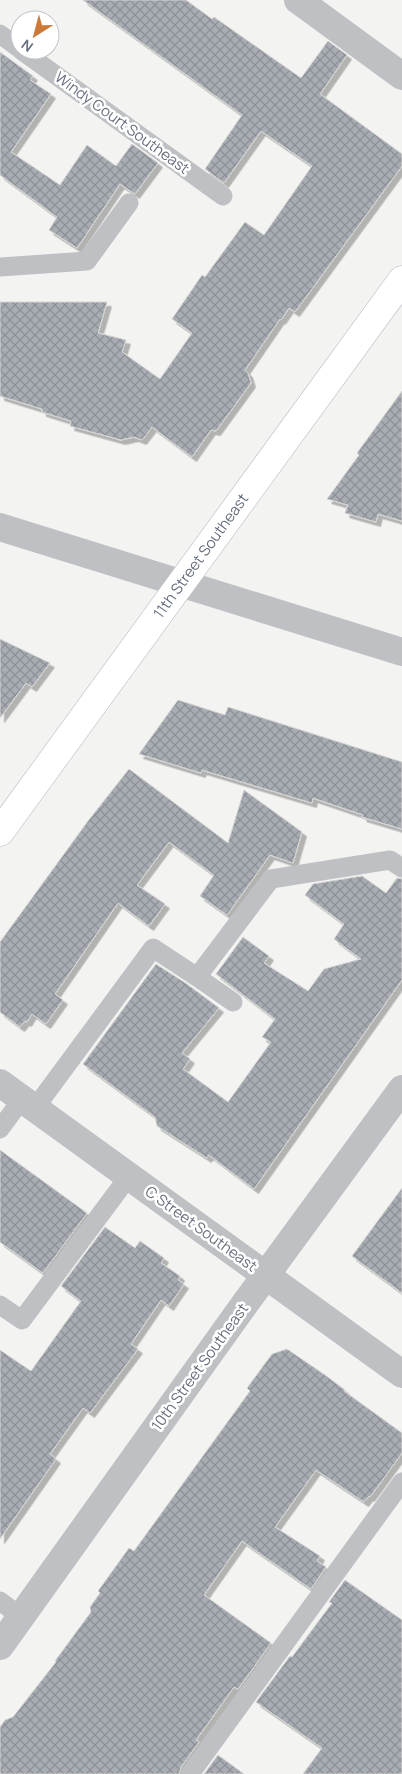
<svg xmlns="http://www.w3.org/2000/svg" width="402" height="1774" font-family="Manrope,sans-serif">
<style>
.building{fill:url(#building-cross-hatch);stroke:#d5d5d4;filter:url(#shadow)}
.lines{fill:none;stroke-linecap:round;stroke-linejoin:round}
.secondary-casing{stroke:#b3b6bb;stroke-width:29}
.service{stroke:#bec0c4;stroke-width:19}
.minor{stroke:#bec0c4;stroke-width:28}
.tertiary{stroke:#bec0c4;stroke-width:28}
.secondary{stroke:#fff;stroke-width:28}
.labels{text-anchor:middle;stroke-width:5;stroke-linejoin:round;paint-order:stroke}
.street-label{font-size:15px;fill:#676f7e;stroke:#fff}
</style>
<defs>
<pattern id="building-cross-hatch" width="8" height="8" patternUnits="userSpaceOnUse" patternTransform="scale(1.25)"><rect width="8" height="8" fill="#a8acb3"/><path d="M0 0l8 8M0 8l8-8" fill="none" stroke="#8d9097"/></pattern>
<filter id="shadow"><feDropShadow dx="4.5" dy="4.5" stdDeviation="0" flood-color="#0004"/></filter>
</defs>
<rect width="100%" height="100%" fill="#f3f4f1"/>
<path class="building" d="M 83,0 L 186,0 L 212,19 L 214,17 L 301,78 L 328,41 L 347,55 L 320,94 L 402,154 L 402,166 L 295,312 L 289,308 L 281,320 L 280,319 L 245,370 L 248,373 L 251,383 L 216,431 L 211,430 L 192,457 L 152,427 L 142,440 L 134,437 L 121,440 L 70,426 L 71,421 L 42,412 L 42,409 L 0,396 L 0,302 L 107,302 L 98,333 L 126,340 L 122,352 L 160,379 L 192,333 L 172,319 L 202,275 L 205,277 L 245,222 L 264,235 L 312,166 L 261,131 L 224,183 L 205,169 L 242,115 Z
M 0,52 L 33,76 L 30,80 L 51,94 L 11,152 L 60,185 L 87,145 L 116,166 L 132,144 L 158,163 L 135,194 L 120,184 L 77,248 L 49,230 L 57,217 L 0,175 Z
M 402,391 L 402,521 L 378,514 L 376,522 L 345,513 L 348,505 L 327,499 L 359,455 L 357,453 Z
M 0,639 L 50,663 L 32,687 L 26,683 L 0,718 Z
M 178,700 L 225,715 L 228,707 L 402,762 L 402,829 L 362,817 L 363,815 L 313,798 L 312,803 L 202,770 L 201,773 L 139,754 Z
M 129,769 L 228,843 L 244,790 L 302,832 L 293,863 L 270,855 L 227,915 L 200,896 L 214,875 L 169,842 L 137,885 L 165,904 L 149,926 L 118,903 L 55,994 L 63,1000 L 46,1024 L 32,1014 L 27,1022 L 25,1021 L 20,1027 L 0,1012 L 0,942 L 88,821 Z
M 362,876 L 386,893 L 397,878 L 402,879 L 402,980 L 254,1189 L 209,1155 L 207,1158 L 157,1126 L 155,1117 L 83,1064 L 156,964 L 187,984 L 219,1008 L 182,1053 L 190,1059 L 183,1069 L 228,1102 L 271,1042 L 262,1037 L 275,1019 L 216,974 L 243,937 L 269,956 L 264,963 L 308,991 L 324,969 L 361,959 L 334,939 L 344,924 L 305,895 L 313,884 Z
M 0,1150 L 87,1213 L 43,1273 L 0,1242 Z
M 402,1188 L 402,1293 L 352,1256 Z
M 105,1227 L 135,1248 L 140,1241 L 164,1258 L 161,1263 L 180,1276 L 178,1280 L 184,1284 L 169,1306 L 161,1300 L 131,1344 L 138,1349 L 90,1413 L 83,1408 L 50,1454 L 56,1459 L 0,1539 L 0,1350 L 31,1371 L 81,1301 L 61,1286 Z
M 287,1349 L 325,1375 L 345,1390 L 344,1391 L 402,1433 L 402,1453 L 370,1497 L 369,1496 L 364,1502 L 316,1470 L 275,1527 L 320,1556 L 317,1561 L 326,1567 L 311,1589 L 242,1541 L 204,1595 L 271,1643 L 238,1689 L 234,1687 L 196,1740 L 199,1742 L 181,1767 L 179,1774 L 0,1774 L 0,1727 L 5,1720 L 13,1717 L 56,1662 L 55,1661 L 91,1612 L 90,1607 L 100,1593 L 98,1591 L 129,1548 L 134,1551 L 250,1391 L 247,1388 L 272,1354 Z
M 345,1580 L 402,1620 L 402,1774 L 303,1774 L 322,1748 L 256,1702 L 290,1656 L 292,1657 L 332,1603 L 329,1602 Z
M 218,1755 L 244,1774 L 204,1774 Z"/>
<g class="lines">
<defs>
<path id="secondary" d="M 0,832 L 402,280"/>
</defs>
<use href="#secondary" class="secondary-casing"/>
<path class="service" d="M 0,34 L 20,49
M 21,50 L 223,196
M 0,267 L 87,261 L 129,203
M 197,977 L 233,1002
M 35,1108 L 153,948 L 197,977 L 271,879 L 390,860 L 402,868
M 0,1129 L 22,1099
M 0,1305 L 22,1320 L 129,1176
M 0,1601 L 21,1617
M 190,1774 L 402,1482"/>
<path class="minor" d="M 298,0 L 402,76
M 0,1083 L 402,1374
M 0,1646 L 244,1305 L 402,1089"/>
<path class="tertiary" d="M 0,527 L 402,652"/>
<use href="#secondary" class="secondary"/>
</g>
<g class="labels">
<g class="street-label">
<text transform="translate(122 123) rotate(36)" y="5">Windy Court Southeast</text>
<text transform="translate(201 556) rotate(-54)" y="5">11th Street Southeast</text>
<text transform="translate(201 1229) rotate(36)" y="5">C Street Southeast</text>
<text transform="translate(200 1367) rotate(-54)" y="5">10th Street Southeast</text>
</g>
</g>
<g transform="translate(35 35) rotate(216)"><circle r="24" fill="#ffffff" stroke="#c2c5cb"/>
<path d="M0-4L9 19L0 12L-9 19Z" fill="#cc7a39"/>
<text y="-8" font-size="14" font-weight="bold" text-anchor="middle" fill="#676f7e">N</text>
</g>
</svg>
